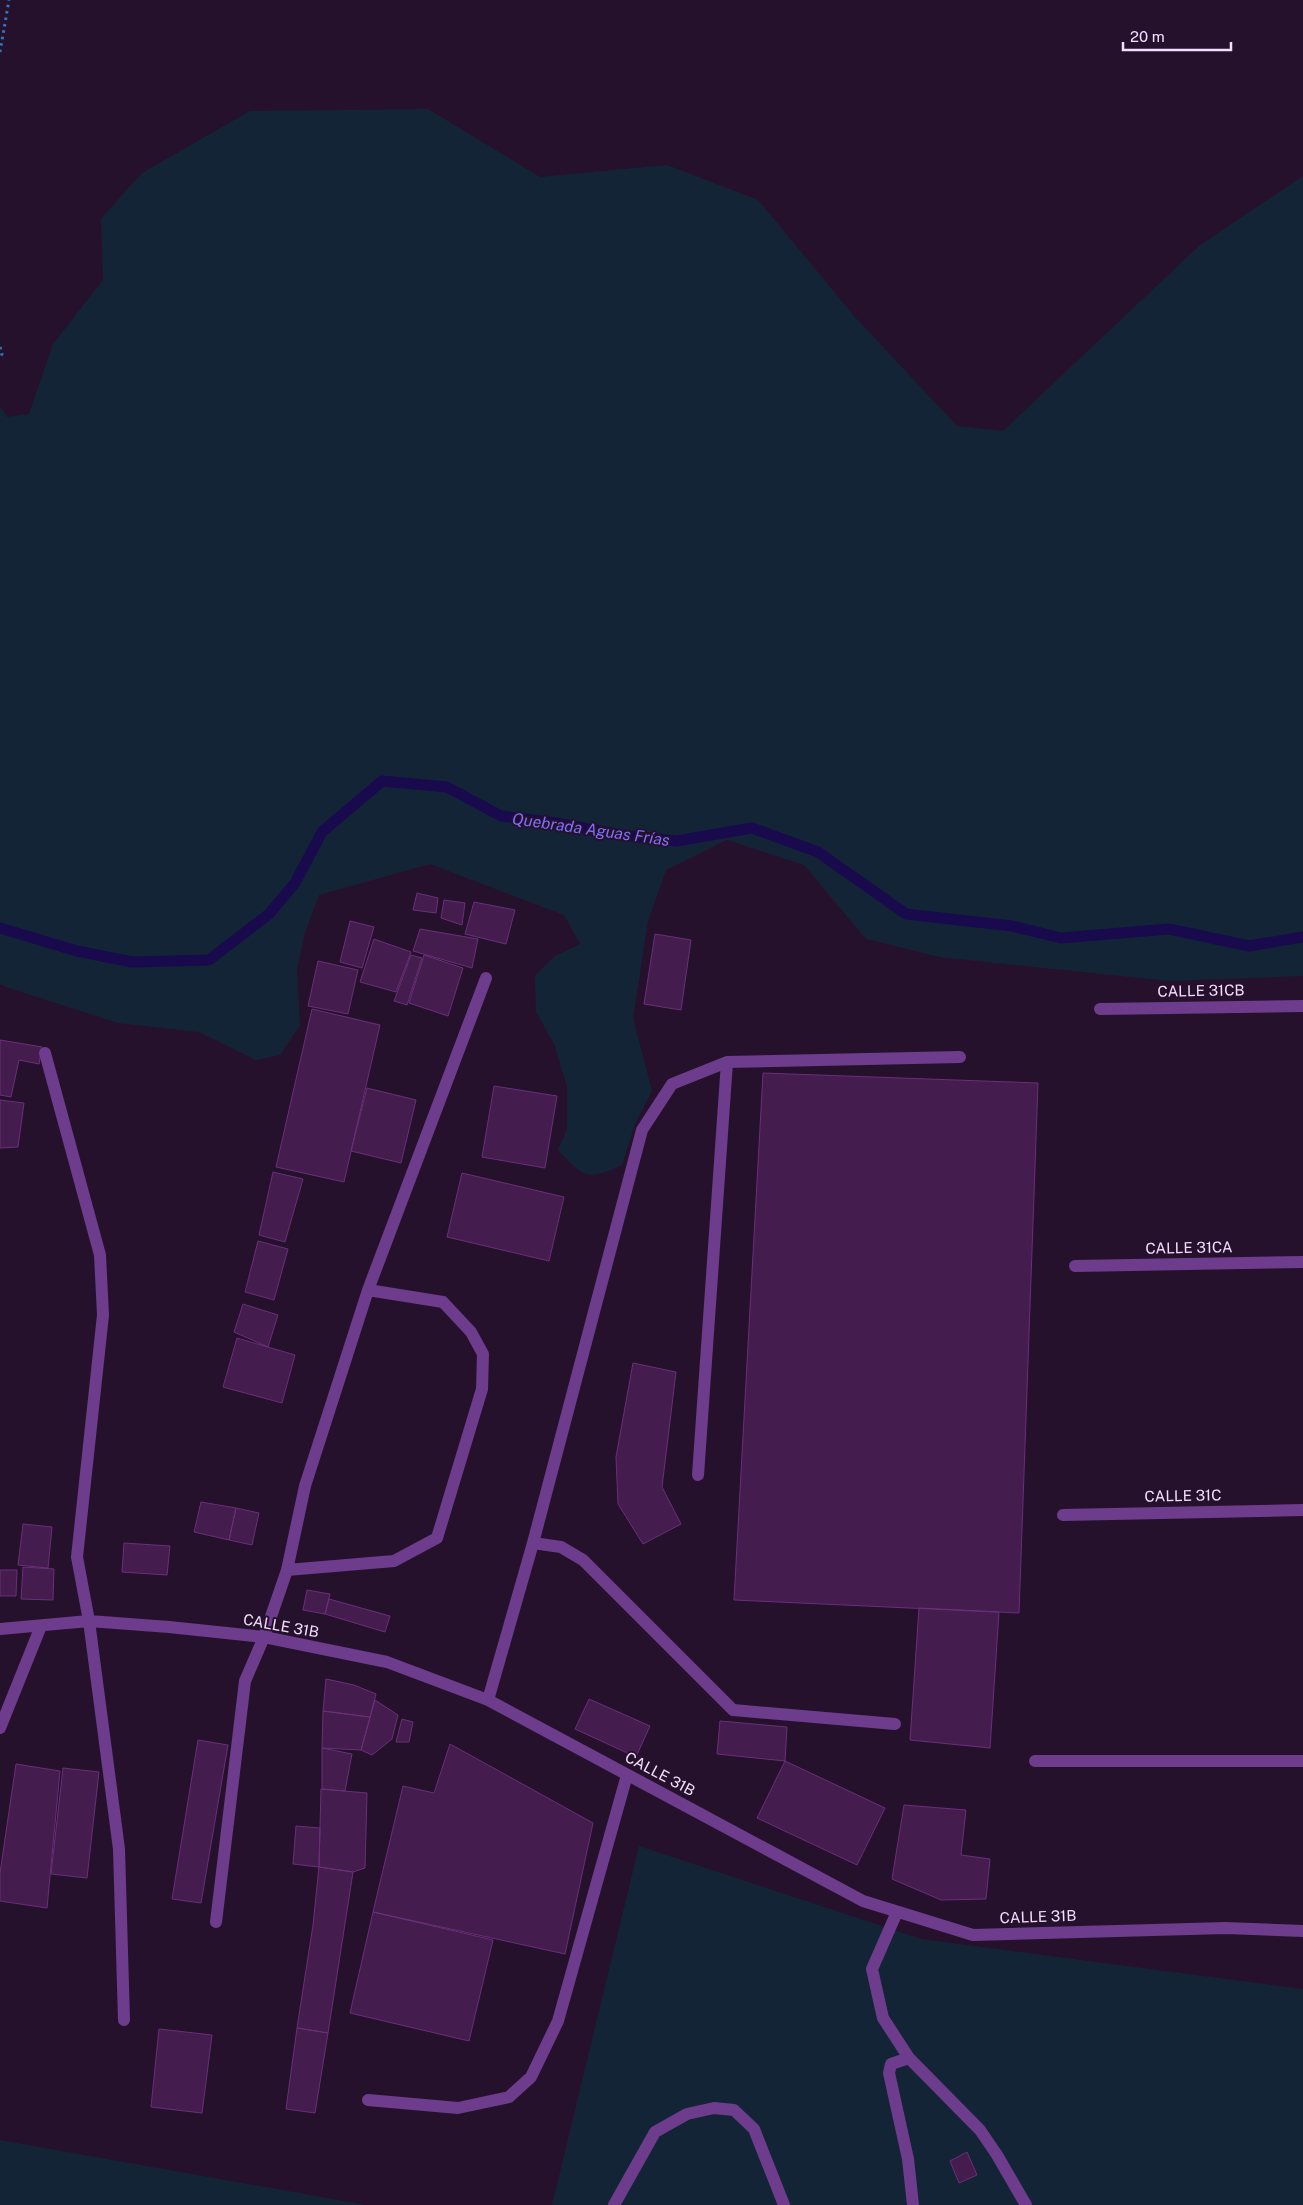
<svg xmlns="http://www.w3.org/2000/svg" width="1303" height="2205" font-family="'Public Sans',sans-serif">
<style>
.green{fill:#142437}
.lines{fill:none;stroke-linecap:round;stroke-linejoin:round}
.stream{stroke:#190a4d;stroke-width:11}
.building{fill:#441d4e;stroke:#6a2f7a}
.path{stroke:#2f74c1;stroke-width:3;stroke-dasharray:2.5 4;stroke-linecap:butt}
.minor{stroke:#6e3c8c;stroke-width:12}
.labels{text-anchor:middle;stroke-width:4;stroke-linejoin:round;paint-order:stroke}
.street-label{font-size:15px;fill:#f5ddff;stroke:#26112d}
.water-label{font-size:16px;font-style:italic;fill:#7a72ff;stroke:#26112d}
</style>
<rect width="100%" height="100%" fill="#26112d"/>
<path class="green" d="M 428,109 L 540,177 L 667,165 L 758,200 L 854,316 L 957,426 L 1003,431 L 1199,246 L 1303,176 L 1303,976 L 1169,981 L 939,957 L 866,939 L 804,865 L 727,840 L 666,870 L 648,921 L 633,1018 L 652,1091 L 635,1124 L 622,1165 C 587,1181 584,1178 558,1150 L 567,1129 L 567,1086 L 554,1044 L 536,1012 L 535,976 L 555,956 L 580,944 L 564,915 L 430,864 L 319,895 L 305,933 L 297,969 L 300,1025 L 280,1055 L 256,1060 L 199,1032 L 118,1023 L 6,987 L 0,984 L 0,406 L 7,417 L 29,414 L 53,344 L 103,280 L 101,219 L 142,173 L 250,111 Z
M 639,1846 L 921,1939 L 1303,1989 L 1303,2205 L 552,2205 Z
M 0,2140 L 366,2205 L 0,2205 Z"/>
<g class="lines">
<path class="stream" d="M 0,928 L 77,951 L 132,962 L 209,960 L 269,914 L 295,883 L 322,832 L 382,781 L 447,787 L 501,816 L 556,823 L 621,835 L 676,841 L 752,828 L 818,852 L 906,914 L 1012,926 L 1061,938 L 1169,929 L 1249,946 L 1303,937"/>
</g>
<path class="building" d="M 417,893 L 438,898 L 436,913 L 413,910 Z
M 444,900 L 465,903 L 462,925 L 441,918 Z
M 474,902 L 515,910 L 506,944 L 465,934 Z
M 350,921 L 374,927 L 362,968 L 340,962 Z
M 420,929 L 478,939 L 472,968 L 413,951 Z
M 655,934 L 691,940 L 681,1010 L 644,1004 Z
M 374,939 L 411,952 L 396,992 L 360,982 Z
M 411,955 L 422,958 L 407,1005 L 394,1001 Z
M 424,955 L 463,968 L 448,1016 L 409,1003 Z
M 318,961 L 358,970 L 348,1014 L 308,1006 Z
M 312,1009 L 380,1025 L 344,1182 L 276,1167 Z
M 0,1040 L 42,1047 L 39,1064 L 19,1060 L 11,1097 L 0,1095 Z
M 763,1073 L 1038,1083 L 1019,1613 L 734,1600 Z
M 494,1086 L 557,1096 L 545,1168 L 482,1157 Z
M 367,1088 L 416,1100 L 401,1163 L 351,1151 Z
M 0,1100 L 24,1103 L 18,1147 L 0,1148 Z
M 273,1172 L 303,1179 L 285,1242 L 259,1235 Z
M 462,1173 L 564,1197 L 549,1261 L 447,1237 Z
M 258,1241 L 288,1249 L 274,1300 L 245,1292 Z
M 243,1304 L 278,1315 L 268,1347 L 234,1332 Z
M 237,1338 L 295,1355 L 282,1403 L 223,1387 Z
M 633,1363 L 676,1372 L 662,1487 L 681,1524 L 643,1544 L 618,1504 L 616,1457 Z
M 201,1502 L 236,1508 L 229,1540 L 194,1532 Z
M 236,1508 L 259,1513 L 252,1545 L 229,1540 Z
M 23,1524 L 52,1527 L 48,1568 L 18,1565 Z
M 124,1543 L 170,1546 L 167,1575 L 122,1572 Z
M 23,1567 L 54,1569 L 53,1600 L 21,1599 Z
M 0,1570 L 17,1570 L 16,1596 L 0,1596 Z
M 307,1590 L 330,1594 L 325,1614 L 303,1610 Z
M 329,1599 L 390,1616 L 385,1632 L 325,1614 Z
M 919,1608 L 999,1612 L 990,1748 L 910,1740 Z
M 326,1679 L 354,1685 L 376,1694 L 370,1717 L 323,1711 Z
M 589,1699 L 650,1726 L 636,1757 L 575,1729 Z
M 375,1700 L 398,1715 L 392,1739 L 372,1755 L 361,1750 Z
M 323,1711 L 370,1717 L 361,1750 L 322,1748 Z
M 402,1719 L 413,1722 L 409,1742 L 396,1742 Z
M 720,1721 L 787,1727 L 785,1761 L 717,1754 Z
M 198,1740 L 228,1745 L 201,1903 L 172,1899 Z
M 450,1744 L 593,1823 L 565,1954 L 373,1912 L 403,1786 L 434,1793 Z
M 322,1748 L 352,1754 L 345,1791 L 322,1789 Z
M 785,1761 L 885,1808 L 857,1865 L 757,1818 Z
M 16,1764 L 60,1771 L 47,1908 L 0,1901 L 0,1873 Z
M 63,1768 L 99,1772 L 87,1878 L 51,1874 Z
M 321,1789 L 367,1793 L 365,1868 L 353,1872 L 319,1867 Z
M 904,1805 L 966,1810 L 961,1855 L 990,1859 L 986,1899 L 941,1900 L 892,1879 Z
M 296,1826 L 320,1828 L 319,1867 L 293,1864 Z
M 319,1867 L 353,1872 L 328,2033 L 297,2028 L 313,1925 Z
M 373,1912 L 493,1940 L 469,2041 L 350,2013 Z
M 297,2028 L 328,2033 L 315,2113 L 286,2109 Z
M 159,2029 L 212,2035 L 202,2113 L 151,2107 Z
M 967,2152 L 977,2175 L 959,2183 L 950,2161 Z"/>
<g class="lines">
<path class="path" d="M 0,52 L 9,0
M 0,347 L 2,354 L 0,357"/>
<path class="minor" d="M 1100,1009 L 1303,1006
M 45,1053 L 100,1255 L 103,1315 L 77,1557 L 89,1621 L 119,1849 L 124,2020
M 1075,1266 L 1303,1262
M 698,1475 L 727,1062
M 1063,1515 L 1303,1510
M 533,1543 L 561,1547 L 583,1560 L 733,1710 L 895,1724
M 287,1570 L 394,1561 L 437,1538 L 482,1389 L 483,1354 L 471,1332 L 443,1302 L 368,1290
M 0,1629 L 89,1621 L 169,1627 L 264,1637 L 387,1662 L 488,1700 L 863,1901 L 973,1935 L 1226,1928 L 1303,1931
M 488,1700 L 533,1543 L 642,1130 L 672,1084 L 727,1062 L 960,1057
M 0,1728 L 41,1626
M 1035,1761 L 1303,1761
M 897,1912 L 872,1969 L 883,2018 L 909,2058 L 980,2130 L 997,2155 L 1026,2205
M 216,1922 L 245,1681 L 264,1637 L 287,1570 L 305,1486 L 368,1290 L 486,978
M 909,2058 L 891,2064 L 889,2073 L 908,2159 L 913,2205
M 368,2100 L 458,2108 L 509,2097 L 531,2077 L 558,2021 L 627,1775
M 614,2205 L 655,2132 L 687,2114 L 714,2108 L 734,2110 L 754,2129 L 784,2205"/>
</g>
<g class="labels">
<g class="street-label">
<text transform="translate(1201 991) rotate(-1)" y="5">CALLE 31CB</text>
<text transform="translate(1189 1248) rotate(-1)" y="5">CALLE 31CA</text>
<text transform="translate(1183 1496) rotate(-1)" y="5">CALLE 31C</text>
<text transform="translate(281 1626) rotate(10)" y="5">CALLE 31B</text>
<text transform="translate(660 1774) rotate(28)" y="5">CALLE 31B</text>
<text transform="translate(1038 1917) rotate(-2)" y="5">CALLE 31B</text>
</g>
<g class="water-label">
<text transform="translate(591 829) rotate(8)" y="6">Quebrada Aguas Frías</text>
</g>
</g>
<path d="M1123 42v8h108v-8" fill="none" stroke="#f5ddff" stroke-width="2.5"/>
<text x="1130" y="42" font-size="15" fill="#f5ddff" stroke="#26112d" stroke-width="4" paint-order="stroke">20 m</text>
</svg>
